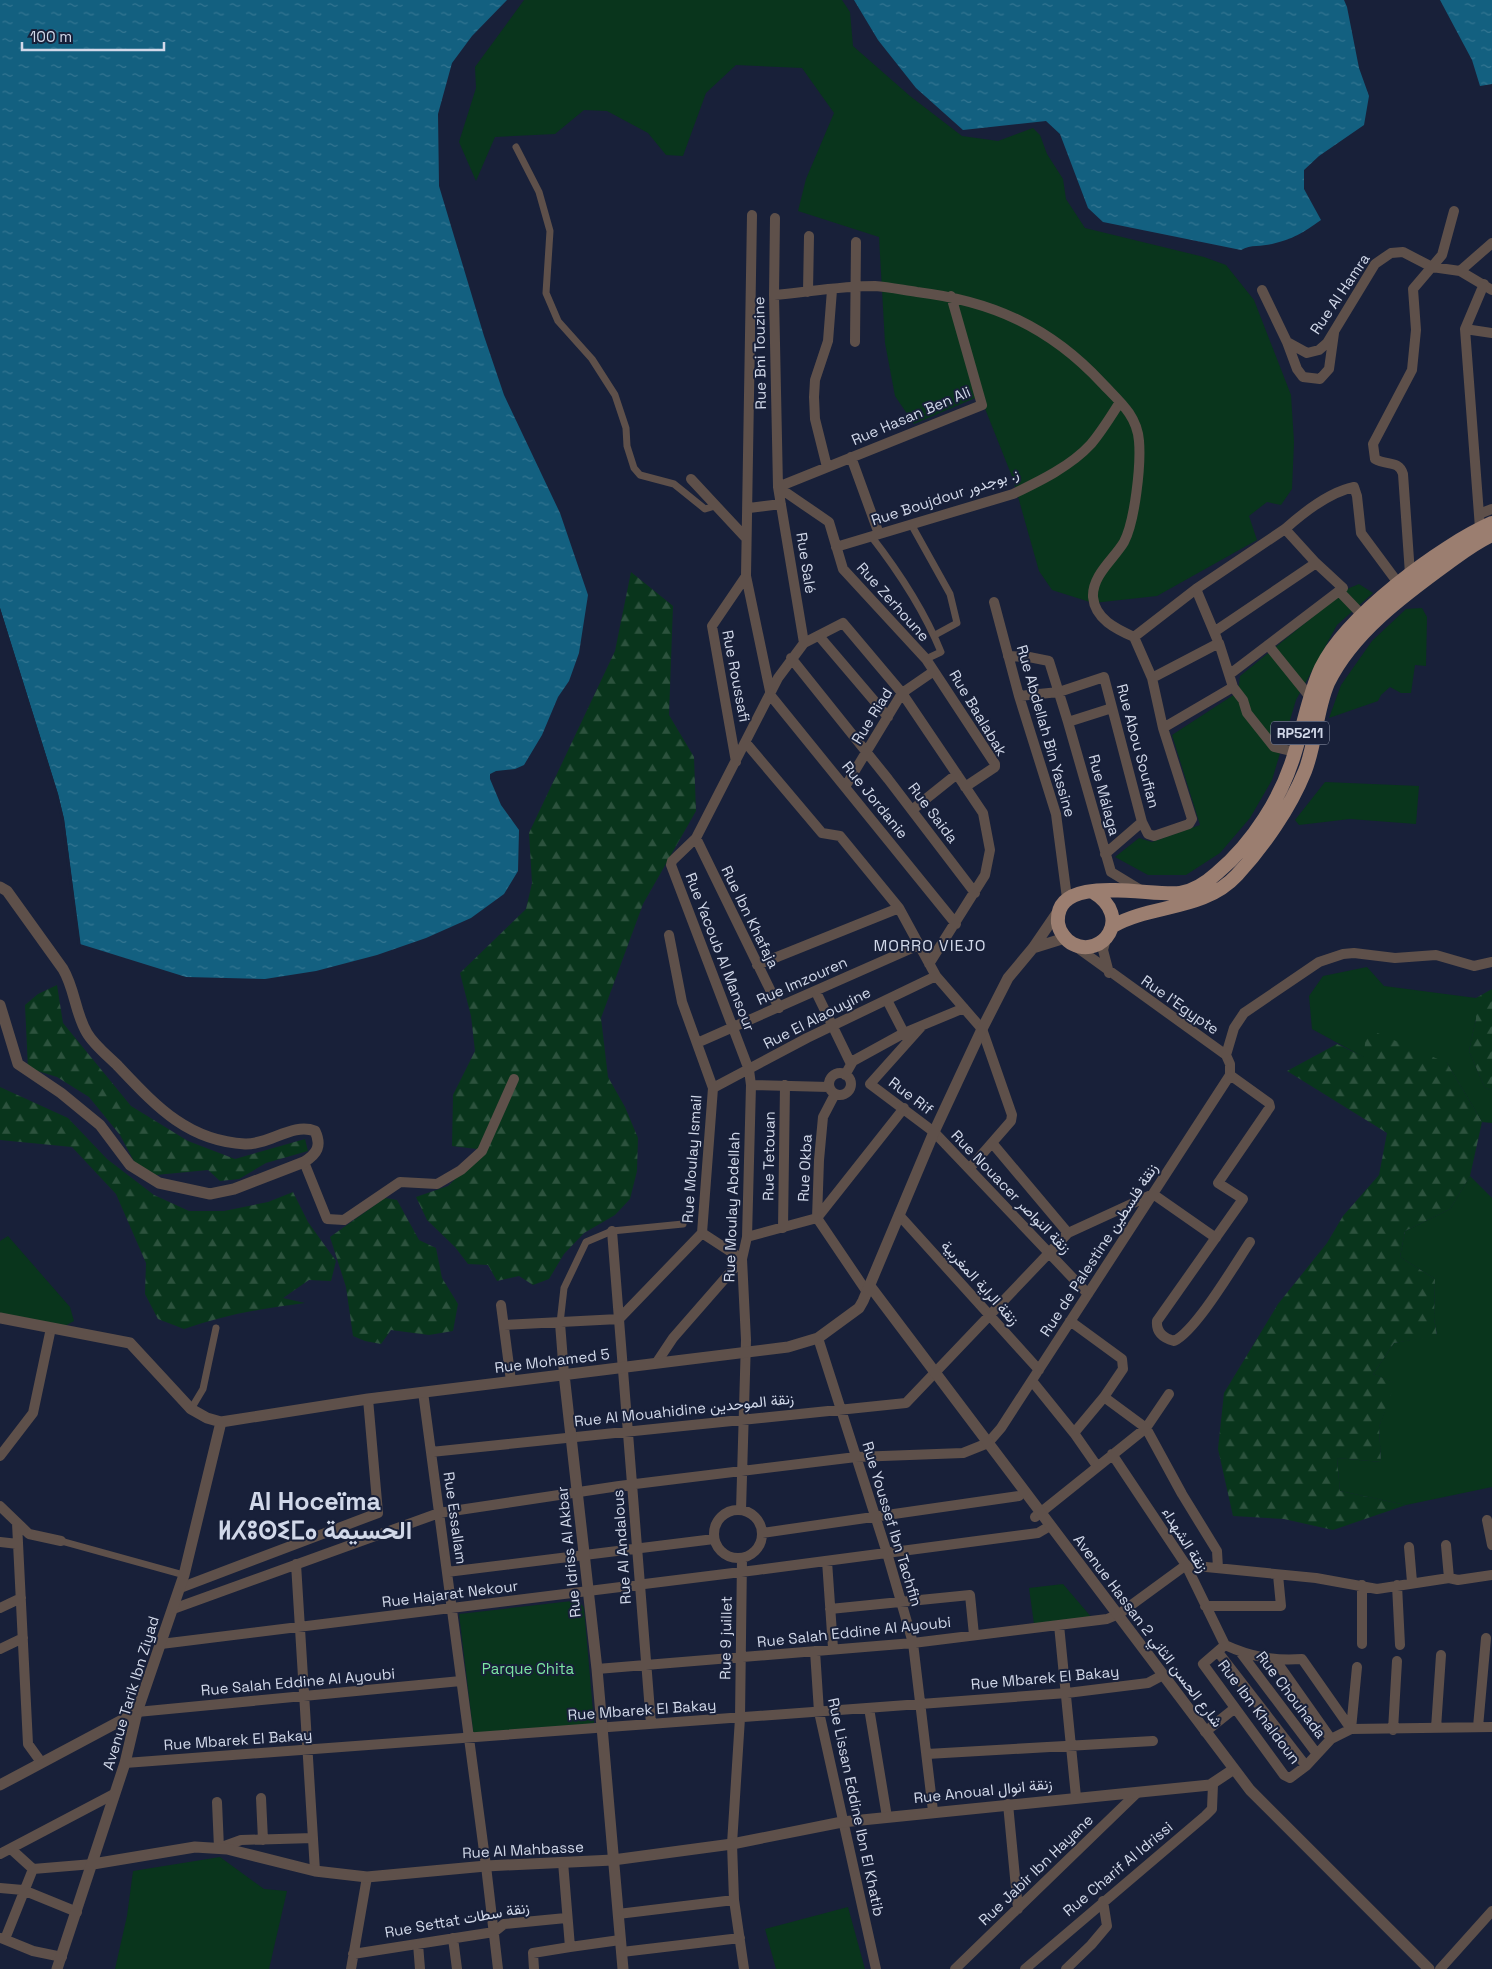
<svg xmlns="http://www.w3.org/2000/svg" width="1492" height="1969" font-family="'Space Grotesk',Vazirmatn,'Noto Sans Tifinagh',sans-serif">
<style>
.green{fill:#09351c}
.forest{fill:url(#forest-firs)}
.water{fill:url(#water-ripples)}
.pier{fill:#182039}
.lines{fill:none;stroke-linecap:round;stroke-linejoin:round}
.pedestrian{stroke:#5e504a;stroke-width:7}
.minor{stroke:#5e504a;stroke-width:10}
.tertiary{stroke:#5e504a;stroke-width:11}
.primary{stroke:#9b7e70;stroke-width:14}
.labels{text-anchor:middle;stroke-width:4;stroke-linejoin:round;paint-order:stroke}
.shield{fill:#182039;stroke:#9aa1b4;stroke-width:1}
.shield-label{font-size:14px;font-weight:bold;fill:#d1d8e9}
.street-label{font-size:15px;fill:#d1d8e9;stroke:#182039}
.park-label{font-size:15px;fill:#7ce6a2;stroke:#182039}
.neighbourhood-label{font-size:16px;letter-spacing:1px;fill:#d1d8e9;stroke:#182039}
.town-label{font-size:25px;font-weight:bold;fill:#d1d8e9;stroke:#182039}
</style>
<defs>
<pattern id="forest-firs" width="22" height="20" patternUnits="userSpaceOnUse" patternTransform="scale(1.25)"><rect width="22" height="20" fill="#09351c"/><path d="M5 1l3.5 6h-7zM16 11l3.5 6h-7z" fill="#2c523d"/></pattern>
<pattern id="water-ripples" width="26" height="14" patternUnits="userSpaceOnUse" patternTransform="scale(1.25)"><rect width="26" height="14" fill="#136080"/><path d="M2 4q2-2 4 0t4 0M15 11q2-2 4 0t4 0" fill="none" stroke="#347692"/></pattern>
</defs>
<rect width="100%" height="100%" fill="#182039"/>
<path class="green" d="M 524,0 L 842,0 L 850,12 L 853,46 L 910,96 L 962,136 L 998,141 L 1033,128 L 1040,135 L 1047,154 L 1063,179 L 1066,199 L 1085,228 L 1204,257 L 1226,265 L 1254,300 L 1291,395 L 1294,442 L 1292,489 L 1281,505 L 1267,502 L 1249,516 L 1257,540 L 1157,596 L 1093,603 L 1052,590 L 1039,571 L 1013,479 L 980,396 L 914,424 L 895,396 L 885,343 L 879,237 L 798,211 L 806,179 L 834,113 L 802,68 L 736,65 L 706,93 L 683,156 L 666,155 L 648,133 L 607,111 L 584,110 L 555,134 L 495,137 L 476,181 L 459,142 L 476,88 L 475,67 Z
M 1359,584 L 1373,593 L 1337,625 L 1296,700 L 1272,780 L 1250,818 L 1220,853 L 1186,875 L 1148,875 L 1115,857 L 1139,838 L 1152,842 L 1200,825 L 1172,735 L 1238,692 L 1240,676 L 1347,589 Z
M 1422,608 L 1427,617 L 1426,666 L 1415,665 L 1411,693 L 1401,693 L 1390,687 L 1381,695 L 1378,701 L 1329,718 L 1341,685 L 1372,641 L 1406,609 Z
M 1325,782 L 1419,786 L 1416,824 L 1350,819 L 1299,825 L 1295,820 Z
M 1367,967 L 1384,986 L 1476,998 L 1476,1019 L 1469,1051 L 1485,1088 L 1492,1090 L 1492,1123 L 1482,1122 L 1447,1063 L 1365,1058 L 1312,1029 L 1309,996 L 1323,976 Z
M 1470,1176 L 1492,1198 L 1492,1487 L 1406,1505 L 1340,1491 L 1337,1458 L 1381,1462 L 1379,1427 L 1394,1383 L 1373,1374 L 1394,1343 L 1437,1335 L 1434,1318 L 1435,1279 L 1400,1257 L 1405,1231 L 1450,1209 Z
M 8,1236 L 70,1307 L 74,1321 L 63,1327 L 0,1313 L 0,1241 Z
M 1063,1584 L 1093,1619 L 1034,1624 L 1029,1588 Z
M 572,1601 L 580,1602 L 584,1608 L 594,1723 L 474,1738 L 459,1614 Z
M 220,1857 L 264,1889 L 287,1891 L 269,1969 L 115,1969 L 127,1916 L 133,1871 Z
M 848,1907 L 865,1969 L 776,1969 L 765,1929 Z"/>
<path class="forest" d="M 631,572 L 673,606 L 669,715 L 694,757 L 696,811 L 643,904 L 601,1018 L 608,1077 L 625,1107 L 638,1138 L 637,1171 L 630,1199 L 615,1215 L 584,1233 L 564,1254 L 549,1279 L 533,1285 L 519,1276 L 497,1281 L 488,1265 L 468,1264 L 455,1247 L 427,1220 L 416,1197 L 448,1186 L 485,1150 L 452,1146 L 453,1095 L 475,1051 L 471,1016 L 460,973 L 526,909 L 532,883 L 529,833 L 615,651 Z
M 57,985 L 63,1023 L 131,1106 L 188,1141 L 235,1159 L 305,1139 L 308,1151 L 266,1163 L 239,1179 L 220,1181 L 208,1170 L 156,1175 L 136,1165 L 120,1135 L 89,1097 L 57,1077 L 28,1068 L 25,1005 L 38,994 Z
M 1492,989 L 1492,1090 L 1485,1088 L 1469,1051 L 1476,1019 L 1476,998 Z
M 1366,1028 L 1447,1063 L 1482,1122 L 1470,1176 L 1450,1209 L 1405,1231 L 1400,1257 L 1435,1279 L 1434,1318 L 1437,1336 L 1394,1343 L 1373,1374 L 1395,1383 L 1379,1427 L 1381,1462 L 1337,1458 L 1340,1491 L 1406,1505 L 1333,1530 L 1284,1519 L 1233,1516 L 1218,1449 L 1224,1393 L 1278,1304 L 1327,1243 L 1343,1216 L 1379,1175 L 1387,1133 L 1287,1071 L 1337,1044 L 1364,1057 Z
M 0,1087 L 68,1118 L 107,1159 L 154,1195 L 189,1211 L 224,1211 L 268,1202 L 293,1192 L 308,1222 L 336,1261 L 331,1281 L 309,1280 L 283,1298 L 305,1303 C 264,1308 223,1315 184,1329 L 158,1319 L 145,1294 L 146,1263 L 116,1194 L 72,1147 L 0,1140 Z
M 385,1198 L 397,1200 L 419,1240 L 436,1248 L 442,1278 L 458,1304 L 453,1331 L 429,1335 L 391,1330 L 381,1344 L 365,1341 L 353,1336 L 346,1287 L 330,1237 Z"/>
<path class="water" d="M 0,0 L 507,0 L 472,36 L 452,63 L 438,114 L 439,186 L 484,336 L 504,395 L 560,513 L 588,595 L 579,653 L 569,681 L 558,697 L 542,735 L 524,765 L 515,769 L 496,771 L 490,774 L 490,779 L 501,805 L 519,830 L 518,871 L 504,894 L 471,918 L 426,938 L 377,955 L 316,971 L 265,979 L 186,977 L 80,944 L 64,819 L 58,794 L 0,608 Z
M 854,0 L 1344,0 L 1347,7 L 1359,68 L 1369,96 L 1364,125 L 1319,156 L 1304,170 L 1304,189 L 1321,220 C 1303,233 1293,239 1272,244 C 1261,247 1251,244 1241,250 L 1103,222 L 1088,208 L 1060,134 L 1046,121 L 963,130 L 916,88 L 878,40 Z
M 1440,0 L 1492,0 L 1492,84 L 1480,86 L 1472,60 Z"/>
<path class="pier" d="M 0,608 L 58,794 L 64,819 L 81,947 L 78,945 L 61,819 L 56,795 L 0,616 Z"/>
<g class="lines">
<path class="pedestrian" d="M 516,147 L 539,192 L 550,231 L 546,293 L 558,321 L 592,359 L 615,395 L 626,428 L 627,446 L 634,468 L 640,475 L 674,484 L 705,509 L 715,506
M 911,524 L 950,594 L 957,623 L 935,635
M 871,536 C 899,572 924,610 941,652 L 926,659
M 560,1323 L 564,1288 L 586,1242 L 612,1231 L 683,1224
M 191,1409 L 203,1389 L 216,1328
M 61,1541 L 184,1575"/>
<path class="minor" d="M 752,215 L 746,576 L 771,696 L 956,924
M 775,218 L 774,295 L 778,487 L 804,643
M 1460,271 L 1492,243
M 1262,290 L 1287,342 L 1297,369 L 1303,377 L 1320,379 L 1329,369 L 1334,333
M 808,292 L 809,236
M 774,295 C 807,292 842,286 875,286 C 889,287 903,290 917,292 C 992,301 1050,327 1102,383 C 1119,401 1137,415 1139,441 C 1141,465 1135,521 1124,542 C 1114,559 1092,575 1093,597 C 1095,619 1116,629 1134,637
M 1465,329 L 1492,333
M 855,342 L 856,242
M 1287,342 L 1307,353 L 1319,350 L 1327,343 L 1375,264 L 1391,253 L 1403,252 L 1432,267 L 1460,271 L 1492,290
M 851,457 L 879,534
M 827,467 L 815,419 L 814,397 L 815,380 L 828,341 L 832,290
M 691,479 L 746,538
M 778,487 L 829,522 L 843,569 L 926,659 L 995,764 L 995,767 L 965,787
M 778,487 L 982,405 L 951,296
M 749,508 L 781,504
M 1479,514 L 1492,509
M 1480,528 L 1465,329 L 1484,284
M 836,547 L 1013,494 C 1040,481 1071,466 1091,444 C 1102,431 1111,416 1120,402
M 1410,574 L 1403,474 C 1399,460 1387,466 1375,459 L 1373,444 L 1412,370 L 1416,330 L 1413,289 L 1442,255 L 1454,211
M 1196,589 L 1217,639
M 1339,591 L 1363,616
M 994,602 L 1019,696 L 1056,814 L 1067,898
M 1214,632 L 1316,563
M 819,636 L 888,717
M 1268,645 L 1310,697
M 1008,656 L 1029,657 L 1049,661 L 1068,722 L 1111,872 L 1139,889
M 791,658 L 888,779 L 975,893
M 1230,674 L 1343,588 L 1316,563 L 1285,529
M 1152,678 L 1219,643 L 1233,687 L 1243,700 L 1247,713 L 1274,747 L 1295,752
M 1019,696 L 1059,692 L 1104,677 L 1142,822 L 1148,834 L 1154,836 L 1189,824 L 1192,819 L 1163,728 L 1152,678 L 1134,637 L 1196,589 L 1285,529 C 1304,512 1329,492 1354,487 L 1357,496 L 1361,533 L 1401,587
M 1068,722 L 1112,708
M 1163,728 L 1233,687
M 746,743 L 822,833 L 840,836 L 899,908 L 936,976 L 982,1029 L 1012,1115 L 1011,1121 L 970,1168
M 736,762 L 712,626 L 746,576
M 845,787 L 902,693 L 934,671
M 912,810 L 957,774
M 696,838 L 779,1008
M 1105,854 L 1142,822
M 669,935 L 682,1002 L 713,1088 L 702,1233
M 1106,939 L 1103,950 L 1109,973
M 757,965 L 899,908
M 816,992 L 851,1064
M 887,1000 L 904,1033
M 697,1043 L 919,945
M 1226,1055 L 1234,1028 L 1244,1013 L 1319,962 L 1343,954 L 1354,953 L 1395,958 L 1436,955 L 1474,966 L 1492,962
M829 1084a11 11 0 1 1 22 0a11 11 0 1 1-22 0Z
M 845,1075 L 853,1061 L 904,1033 L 964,1008
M 1230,1075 L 1269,1103 L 1270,1107 L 1218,1183 L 1243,1199 L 1157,1321 C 1156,1332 1163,1338 1174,1341 C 1196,1331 1235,1264 1250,1242
M 870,1084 L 934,1132 L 1088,1294
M 870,1084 L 921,1027
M 751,1085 L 829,1087
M 713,1088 L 807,1038 L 936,976
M 835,1094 L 823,1117 L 819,1160 L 817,1218 L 867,1292
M 993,1144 L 1068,1233
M 304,1162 L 327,1219 L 344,1220 L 400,1182 L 437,1184 L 461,1170 L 482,1151 L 514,1079
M 899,1215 L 1039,1370
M 783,1228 L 785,1085
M 612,1231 L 651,1724
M 747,1237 L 817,1218 L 904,1108
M 501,1305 L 511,1381
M 1070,1321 L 1122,1359 L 1123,1369 L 1104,1397 L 1074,1433
M 560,1323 L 564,1374
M 504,1325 L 619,1319 L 702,1233
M 818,1338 L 887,1553 L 913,1643 L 933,1811
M 657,1362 L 673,1338 L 742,1259 L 702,1233
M 1032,1381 L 1074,1433 L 1097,1466
M 423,1392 L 486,1866 L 498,1969
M 1104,1397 L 1146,1428 L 1182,1494 L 1217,1551 L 1218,1568
M 431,1452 L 906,1403 L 1068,1233 L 1153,1194 L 1216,1238
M 1112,1454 L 1186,1565 L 1225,1645
M 0,1456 L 33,1413 L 51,1328
M 0,1506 L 29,1534 L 61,1541
M714 1534a24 24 0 1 1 48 0a24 24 0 1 1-48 0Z
M 741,1510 L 746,1340 L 742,1259 L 747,1237 L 751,1085 L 749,1070 L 671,865 L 672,861 L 696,838 L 778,678 L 804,643 L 843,623 L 902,693 L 983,813 L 990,850 L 985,875 L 929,964
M 1035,1517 L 1146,1428 L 1169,1394
M 1487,1520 L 1492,1545
M 17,1523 L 28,1744 L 41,1762
M 762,1533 L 1019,1496
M 0,1542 L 18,1544
M 1446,1545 L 1449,1578
M 1409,1547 L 1412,1582
M 742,1558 L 740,1718 L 732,1844 L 734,1900 L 744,1969
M 827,1561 L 833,1648
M 296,1564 L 315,1871
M 447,1572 L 714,1539
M 1362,1585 L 1362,1644
M 1397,1585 L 1400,1645
M 180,1588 L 378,1513 L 368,1399
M 1205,1606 L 1281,1606 L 1278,1575
M 0,1608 L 21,1598
M 173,1609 L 439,1513 L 619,1486 L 856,1457 L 963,1453 L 988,1443 L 1001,1428 L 1230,1075 L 1230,1064 L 1226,1055 L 1075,946
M 830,1609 L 970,1595 L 974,1635
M 1059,1625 L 1076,1797
M 161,1644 L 757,1570 L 1038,1533 L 1050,1526
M 1225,1645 L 1203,1664 L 1284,1775 L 1290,1778 L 1306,1766 L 1331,1739 L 1351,1729 L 1492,1727
M 1225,1645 C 1251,1657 1274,1661 1302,1659 L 1351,1729
M 0,1649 L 23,1638
M 815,1651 L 819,1712 L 876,1969
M 1218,1652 L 1306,1766
M 1241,1653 L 1317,1754
M 1276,1661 L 1331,1739
M 597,1669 L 913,1643 L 1107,1619 L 1119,1614 L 1186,1565 L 1316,1578 L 1377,1589 L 1449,1578 L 1458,1580 L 1492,1575
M 869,1708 L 887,1817
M 137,1712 L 461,1681
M 1478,1727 L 1486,1638
M 1436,1728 L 1441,1655
M 1351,1729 L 1357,1667
M 1393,1730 L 1397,1661
M 1205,1732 L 1235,1708
M 927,1754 L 1153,1741
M 125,1763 L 1067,1693 L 1148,1683 L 1163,1675
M 261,1798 L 263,1840
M 217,1802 L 219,1848 L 241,1840 L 313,1838
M 1008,1804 L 1018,1909
M 11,1849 L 33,1869 L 93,1864
M 0,1854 L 114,1794
M 0,1888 L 23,1890 L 77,1912
M 618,1914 L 734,1900
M 1,1938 L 33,1951 L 62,1957
M 453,1938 L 457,1969
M 5,1939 L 33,1869
M 418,1944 L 420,1969
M 570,1947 L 620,1940
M 622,1952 L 740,1938
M 353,1954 L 494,1932 L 504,1924 L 566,1918
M 351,1969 L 367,1877
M 534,1969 L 533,1953 L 570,1947 L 563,1862
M 955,1969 L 1138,1792
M 1025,1969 L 1205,1816 L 1212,1809 L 1213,1784
M 1066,1969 L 1091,1945 L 1107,1926 L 1103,1901
M 1440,1969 L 1492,1911"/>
<path class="tertiary" d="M 0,887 L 7,891 L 63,969 C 75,989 75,1013 87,1033 C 94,1045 108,1056 118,1066 C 155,1105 187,1141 245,1144 C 269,1145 293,1122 315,1131 C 322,1146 317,1154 304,1162 L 234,1189 L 210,1194 L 159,1183 L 130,1165 L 100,1125 L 61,1093 L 18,1064 L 0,1005
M 1033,948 L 1065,938
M 870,1286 L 1250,1790 L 1429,1969
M 0,1318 L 130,1343 L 191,1409 L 207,1418 L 221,1422 L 368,1399 L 788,1347 L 818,1338 L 859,1308 L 863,1301 L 934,1132 L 982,1029 L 1008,978 L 1033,948 L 1059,910
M 564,1374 L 597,1669 L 623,1969
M 0,1785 L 137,1712
M 93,1864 L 195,1847 L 227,1849 L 315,1871 L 367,1877 L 486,1866 L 613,1860 L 732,1844 L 842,1822 L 1210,1785 L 1234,1769
M 57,1969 L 125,1763 L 137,1712 L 184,1575 L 221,1422"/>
<path class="primary" d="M 1093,892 C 1134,917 1102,959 1073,944 C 1066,941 1059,931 1058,923 C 1054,871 1150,897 1180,893 C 1194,891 1207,882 1217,873 C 1253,843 1282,797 1295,752 C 1304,724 1309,694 1321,668 C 1346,616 1440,546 1492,523
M 1113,926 C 1151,904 1204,911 1237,875 C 1264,846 1290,808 1305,771 C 1316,743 1316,711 1328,683 C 1352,633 1404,595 1448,563 C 1462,553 1476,542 1492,535"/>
</g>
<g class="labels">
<rect class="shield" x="1271" y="721.5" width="58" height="23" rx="4"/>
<g class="shield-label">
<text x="1300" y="738">RP5211</text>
</g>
<g class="street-label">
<text transform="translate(1340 294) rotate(-56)" y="5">Rue Al Hamra</text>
<text transform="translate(760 353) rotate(-91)" y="5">Rue Bni Touzine</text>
<text transform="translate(911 416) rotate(-23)" y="5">Rue Hasan Ben Ali</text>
<text transform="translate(945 497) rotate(-18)" y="5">Rue Boujdour ز. بوجدور</text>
<text transform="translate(806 563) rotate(81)" y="5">Rue Salé</text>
<text transform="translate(893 602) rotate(48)" y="5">Rue Zerhoune</text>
<text transform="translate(736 676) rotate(79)" y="5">Rue Roussafi</text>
<text transform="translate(978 713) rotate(59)" y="5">Rue Baalabak</text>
<text transform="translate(872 716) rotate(-58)" y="5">Rue Riad</text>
<text transform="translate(1046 731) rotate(74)" y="5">Rue Abdellah Bin Yassine</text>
<text transform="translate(1138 746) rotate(75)" y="5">Rue Abou Soufian</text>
<text transform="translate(1104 795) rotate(75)" y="5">Rue Málaga</text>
<text transform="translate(875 800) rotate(51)" y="5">Rue Jordanie</text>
<text transform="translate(933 813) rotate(53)" y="5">Rue Saida</text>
<text transform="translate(750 917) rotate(64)" y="5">Rue Ibn Khafaja</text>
<text transform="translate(720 952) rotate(69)" y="5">Rue Yacoub Al Mansour</text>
<text transform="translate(802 981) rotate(-24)" y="5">Rue Imzouren</text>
<text transform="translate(1180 1005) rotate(35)" y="5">Rue l'Egypte</text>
<text transform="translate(817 1018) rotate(-27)" y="5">Rue El Alaouyine</text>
<text transform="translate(911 1096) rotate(37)" y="5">Rue Rif</text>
<text transform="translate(769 1156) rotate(-89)" y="5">Rue Tetouan</text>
<text transform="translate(692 1159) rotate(-86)" y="5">Rue Moulay Ismail</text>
<text transform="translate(805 1168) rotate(-87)" y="5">Rue Okba</text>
<text transform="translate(1011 1192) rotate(46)" y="5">Rue Nouacer زنقة النواصر</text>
<text transform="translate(732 1207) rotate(-88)" y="5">Rue Moulay Abdellah</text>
<text transform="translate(1099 1250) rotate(-57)" y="5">Rue de Palestine زنقة فلسطين</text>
<text transform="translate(980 1283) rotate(48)" y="5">زنقة الراية المغربية</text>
<text transform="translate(552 1361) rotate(-7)" y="5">Rue Mohamed 5</text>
<text transform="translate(684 1410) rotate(-6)" y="5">Rue Al Mouahidine زنقة الموحدين</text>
<text transform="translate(455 1518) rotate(82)" y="5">Rue Essallam</text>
<text transform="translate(892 1524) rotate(73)" y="5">Rue Youssef Ibn Tachfin</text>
<text transform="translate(1185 1540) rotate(58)" y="5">زنقة الشهداء</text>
<text transform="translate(622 1547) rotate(-94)" y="5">Rue Al Andalous</text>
<text transform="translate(569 1552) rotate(-96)" y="5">Rue Idriss Al Akbar</text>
<text transform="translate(450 1594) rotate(-7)" y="5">Rue Hajarat Nekour</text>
<text transform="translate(1148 1631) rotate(53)" y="5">Avenue Hassan 2 شارع الحسن الثاني</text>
<text transform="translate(854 1632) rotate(-6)" y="5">Rue Salah Eddine Al Ayoubi</text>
<text transform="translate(726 1638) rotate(-89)" y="5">Rue 9 juillet</text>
<text transform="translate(1045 1678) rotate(-5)" y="5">Rue Mbarek El Bakay</text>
<text transform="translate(298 1682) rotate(-5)" y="5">Rue Salah Eddine Al Ayoubi</text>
<text transform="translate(131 1693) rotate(-73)" y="5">Avenue Tarik Ibn Ziyad</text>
<text transform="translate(1291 1695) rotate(53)" y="5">Rue Chouhada</text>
<text transform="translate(642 1710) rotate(-4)" y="5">Rue Mbarek El Bakay</text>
<text transform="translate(1259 1712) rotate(53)" y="5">Rue Ibn Khaldoun</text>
<text transform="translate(238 1740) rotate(-4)" y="5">Rue Mbarek El Bakay</text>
<text transform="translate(983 1791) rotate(-6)" y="5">Rue Anoual زنقة انوال</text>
<text transform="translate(856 1807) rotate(78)" y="5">Rue Lissan Eddine Ibn El Khatib</text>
<text transform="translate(523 1850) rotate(-3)" y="5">Rue Al Mahbasse</text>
<text transform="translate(1118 1869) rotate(-40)" y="5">Rue Charif Al Idrissi</text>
<text transform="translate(1036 1870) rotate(-44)" y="5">Rue Jabir Ibn Hayane</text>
<text transform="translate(457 1920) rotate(-10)" y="5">Rue Settat زنقة سطات</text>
</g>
<g class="park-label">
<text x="528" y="1674">Parque Chita</text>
</g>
<g class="neighbourhood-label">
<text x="930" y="951">MORRO VIEJO</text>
</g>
<g class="town-label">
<text x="315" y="1510">Al Hoceïma<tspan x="315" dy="29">ⵍⵃⵓⵙⵉⵎⴰ الحسيمة</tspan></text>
</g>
</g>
<path d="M22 42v8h142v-8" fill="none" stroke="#d1d8e9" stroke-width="2.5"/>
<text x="30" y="42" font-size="15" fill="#d1d8e9" stroke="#182039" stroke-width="4" paint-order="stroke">100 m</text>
</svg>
